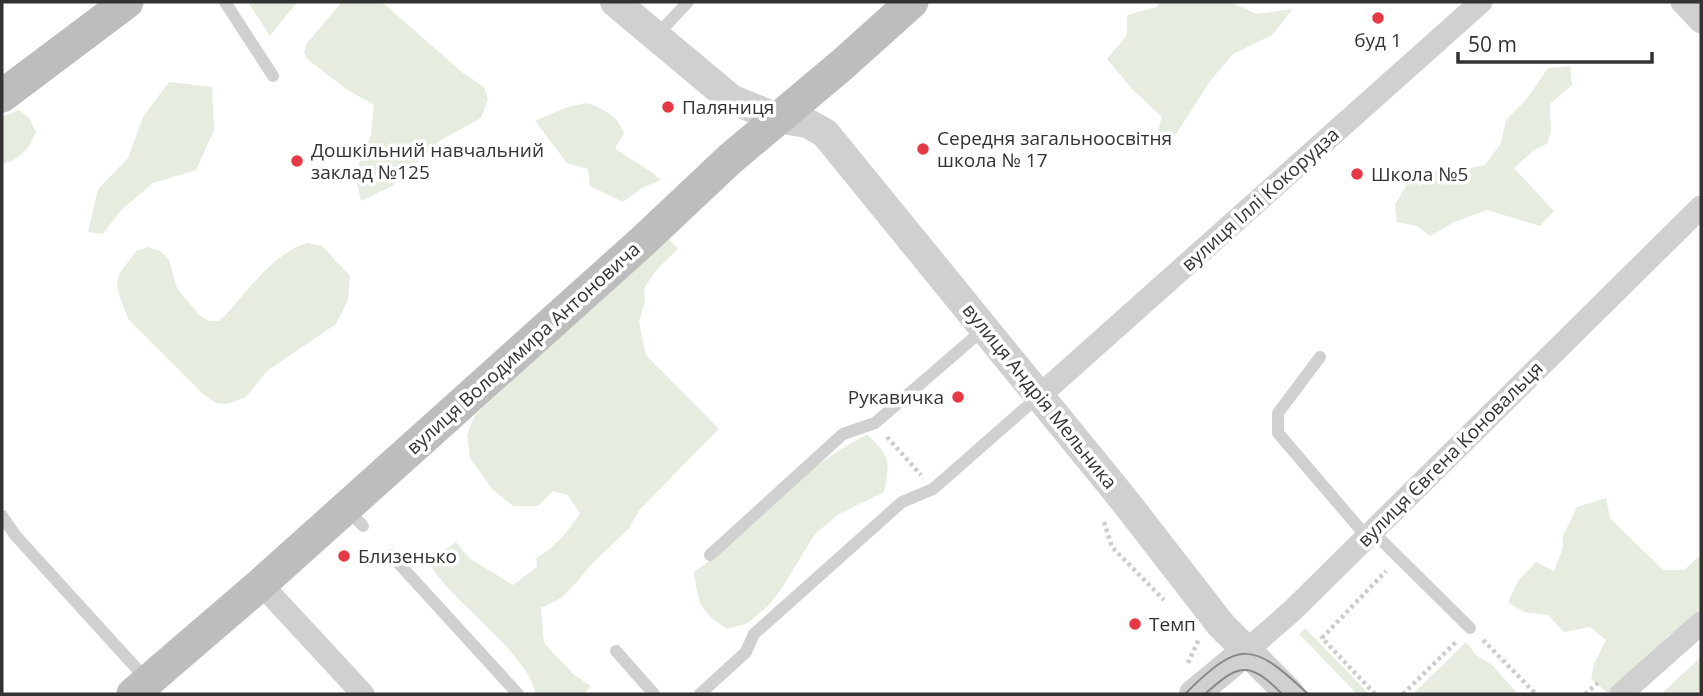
<svg xmlns="http://www.w3.org/2000/svg" width="1703" height="696" font-family="'Open Sans',sans-serif">
<style>
.green{fill:#e6ecdf}
.lines{fill:none;stroke-linecap:round;stroke-linejoin:round}
.path{stroke:#cdcdcd;stroke-width:4.5;stroke-dasharray:3.5 3.5;stroke-linecap:butt}
.service{stroke:#d0d0d0;stroke-width:12}
.minor{stroke:#d0d0d0;stroke-width:23}
.tertiary{stroke:#d0d0d0;stroke-width:30}
.secondary{stroke:#bdbdbd;stroke-width:33}
.tram{stroke:#888;stroke-width:2}
.poi-dot{fill:#e63946;stroke:#fff;stroke-width:2.5}
.labels{text-anchor:middle;stroke-width:7;stroke-linejoin:round;paint-order:stroke}
.poi-label{font-size:19px;fill:#333;stroke:#fff;text-anchor:start}
.street-label{font-size:19px;fill:#333;stroke:#fff}
</style>
<rect width="100%" height="100%" fill="#fff"/>
<path class="green" d="M 248,2 L 297,2 L 270,36 Z
M 342,2 L 382,2 L 463,73 L 484,87 L 488,99 L 481,118 L 439,141 L 392,186 L 361,201 L 355,173 L 371,135 L 374,105 L 346,89 L 306,58 L 304,51 L 307,43 Z
M 1160,2 L 1230,2 L 1257,14 L 1293,9 L 1272,35 L 1233,54 L 1210,81 L 1166,150 L 1153,146 L 1162,117 L 1132,89 L 1107,59 L 1127,35 L 1127,15 L 1157,7 Z
M 1570,66 L 1572,85 L 1550,104 L 1551,130 L 1548,143 L 1533,151 L 1514,168 L 1554,211 L 1540,226 L 1487,210 L 1454,222 L 1430,236 L 1417,226 L 1397,222 L 1395,205 L 1409,180 L 1434,171 L 1460,170 L 1485,165 L 1501,143 L 1506,120 L 1526,100 L 1548,68 Z
M 169,82 L 212,87 L 214,130 L 196,170 L 153,183 L 120,211 L 103,234 L 88,232 L 98,189 L 128,158 L 143,117 Z
M 587,103 C 604,109 617,115 624,133 L 615,148 C 630,160 647,167 661,180 L 642,188 L 623,202 L 590,186 L 588,169 L 567,163 L 535,121 L 567,107 Z
M 19,110 L 29,118 L 36,133 C 28,149 20,160 2,164 L 2,117 Z
M 668,238 L 678,249 L 659,267 L 644,288 L 645,301 L 639,322 L 646,355 L 719,429 L 640,509 L 629,528 L 590,566 L 576,583 L 561,598 L 541,608 L 544,643 L 574,675 L 591,686 L 584,694 L 536,694 C 523,646 456,608 428,562 L 456,542 L 469,558 L 513,585 L 537,567 L 536,558 C 557,546 566,533 580,514 L 568,495 L 553,491 L 538,506 L 513,506 L 493,490 L 470,458 L 467,435 L 475,415 Z
M 307,243 L 322,246 L 350,276 L 348,300 L 336,324 L 267,371 L 246,397 L 227,404 L 216,403 L 201,392 L 129,320 L 120,298 L 117,286 L 119,274 L 136,251 L 148,247 L 160,251 L 169,260 L 177,288 L 199,315 L 209,321 L 218,321 L 224,317 C 246,292 275,252 307,243 Z
M 867,435 C 891,456 890,461 884,492 L 839,514 L 815,534 L 782,588 L 769,605 L 748,623 L 727,629 C 699,610 699,605 694,572 C 716,558 732,540 750,522 C 786,489 823,456 867,435 Z
M 1606,498 L 1610,518 L 1663,570 L 1684,570 L 1701,555 L 1701,611 L 1667,637 L 1645,661 L 1608,693 L 1591,679 L 1594,664 L 1606,640 L 1590,627 L 1564,632 L 1548,615 L 1524,612 L 1508,602 L 1518,581 L 1536,562 L 1554,571 L 1563,548 L 1563,536 L 1577,507 Z
M 1305,628 L 1369,694 L 1357,694 L 1299,634 Z
M 1466,642 L 1476,655 L 1492,665 L 1518,694 L 1413,694 Z
M 1701,657 L 1701,694 L 1661,694 Z"/>
<g class="lines">
<path class="path" d="M 887,437 L 921,475
M 1104,522 L 1112,547 L 1164,600
M 1483,640 L 1536,694
M 1188,663 L 1199,639
M 1375,694 L 1322,638 L 1386,571
M 1403,694 L 1457,641
M 1585,694 L 1598,683"/>
<path class="service" d="M 225,2 L 273,76
M 656,36 L 688,2
M 1320,357 L 1278,413 L 1278,433 L 1366,536
M 346,508 L 363,526
M 2,516 L 15,535 L 148,681
M 1372,531 L 1470,628
M 391,555 L 518,694
M 710,555 L 843,434 L 875,423 L 985,328
M 616,651 L 654,694
M 700,694 L 746,652 L 754,634 L 902,502 L 933,489 L 1038,397"/>
<path class="minor" d="M 1682,2 L 1701,22
M 1038,397 L 1481,2
M 261,584 L 363,694
M 1246,651 L 1292,611 L 1701,207
M 1621,694 L 1701,623"/>
<path class="tertiary" d="M 615,2 L 731,99 L 777,118 L 807,123 L 825,133 L 1124,500 L 1221,625 L 1290,694
M 1194,694 L 1246,651"/>
<path class="secondary" d="M 2,96 L 127,2
M 133,694 L 261,584 L 643,241 L 730,159 L 843,64 L 912,2"/>
<path class="tram" d="M 1185,694 C 1240,639 1253,642 1308,694
M 1205,694 C 1238,664 1249,660 1282,694"/>
</g>
<g class="poi-dot">
<circle cx="1378" cy="18" r="7"/>
<circle cx="668" cy="107" r="7"/>
<circle cx="923" cy="149" r="7"/>
<circle cx="297" cy="161" r="7"/>
<circle cx="1357" cy="174" r="7"/>
<circle cx="958" cy="397" r="7"/>
<circle cx="344" cy="556" r="7"/>
<circle cx="1135" cy="624" r="7"/>
</g>
<g class="labels">
<g class="poi-label">
<text x="1378" y="47" text-anchor="middle">буд 1</text>
<text x="682" y="114">Паляниця</text>
<text x="937" y="145">Середня загальноосвітня<tspan x="937" dy="22">школа № 17</tspan></text>
<text x="311" y="157">Дошкільний навчальний<tspan x="311" dy="22">заклад №125</tspan></text>
<text x="1371" y="181">Школа №5</text>
<text x="944" y="404" text-anchor="end">Рукавичка</text>
<text x="358" y="563">Близенько</text>
<text x="1149" y="631">Темп</text>
</g>
<g class="street-label">
<text transform="translate(1260 199) rotate(-42)" y="7">вулиця Іллі Кокорудза</text>
<text transform="translate(523 348) rotate(-42)" y="7">вулиця Володимира Антоновича</text>
<text transform="translate(1040 396) rotate(51)" y="7">вулиця Андрія Мельника</text>
<text transform="translate(1450 454) rotate(-45)" y="7">вулиця Євгена Коновальця</text>
</g>
</g>
<rect width="1703" height="696" fill="none" stroke="#333333" stroke-width="7"/>
<path d="M1458 52v10h194v-10" fill="none" stroke="#333333" stroke-width="3.5"/>
<text x="1468" y="52" font-size="21" fill="#333333" stroke="#ffffff" stroke-width="5" paint-order="stroke">50 m</text>
</svg>
